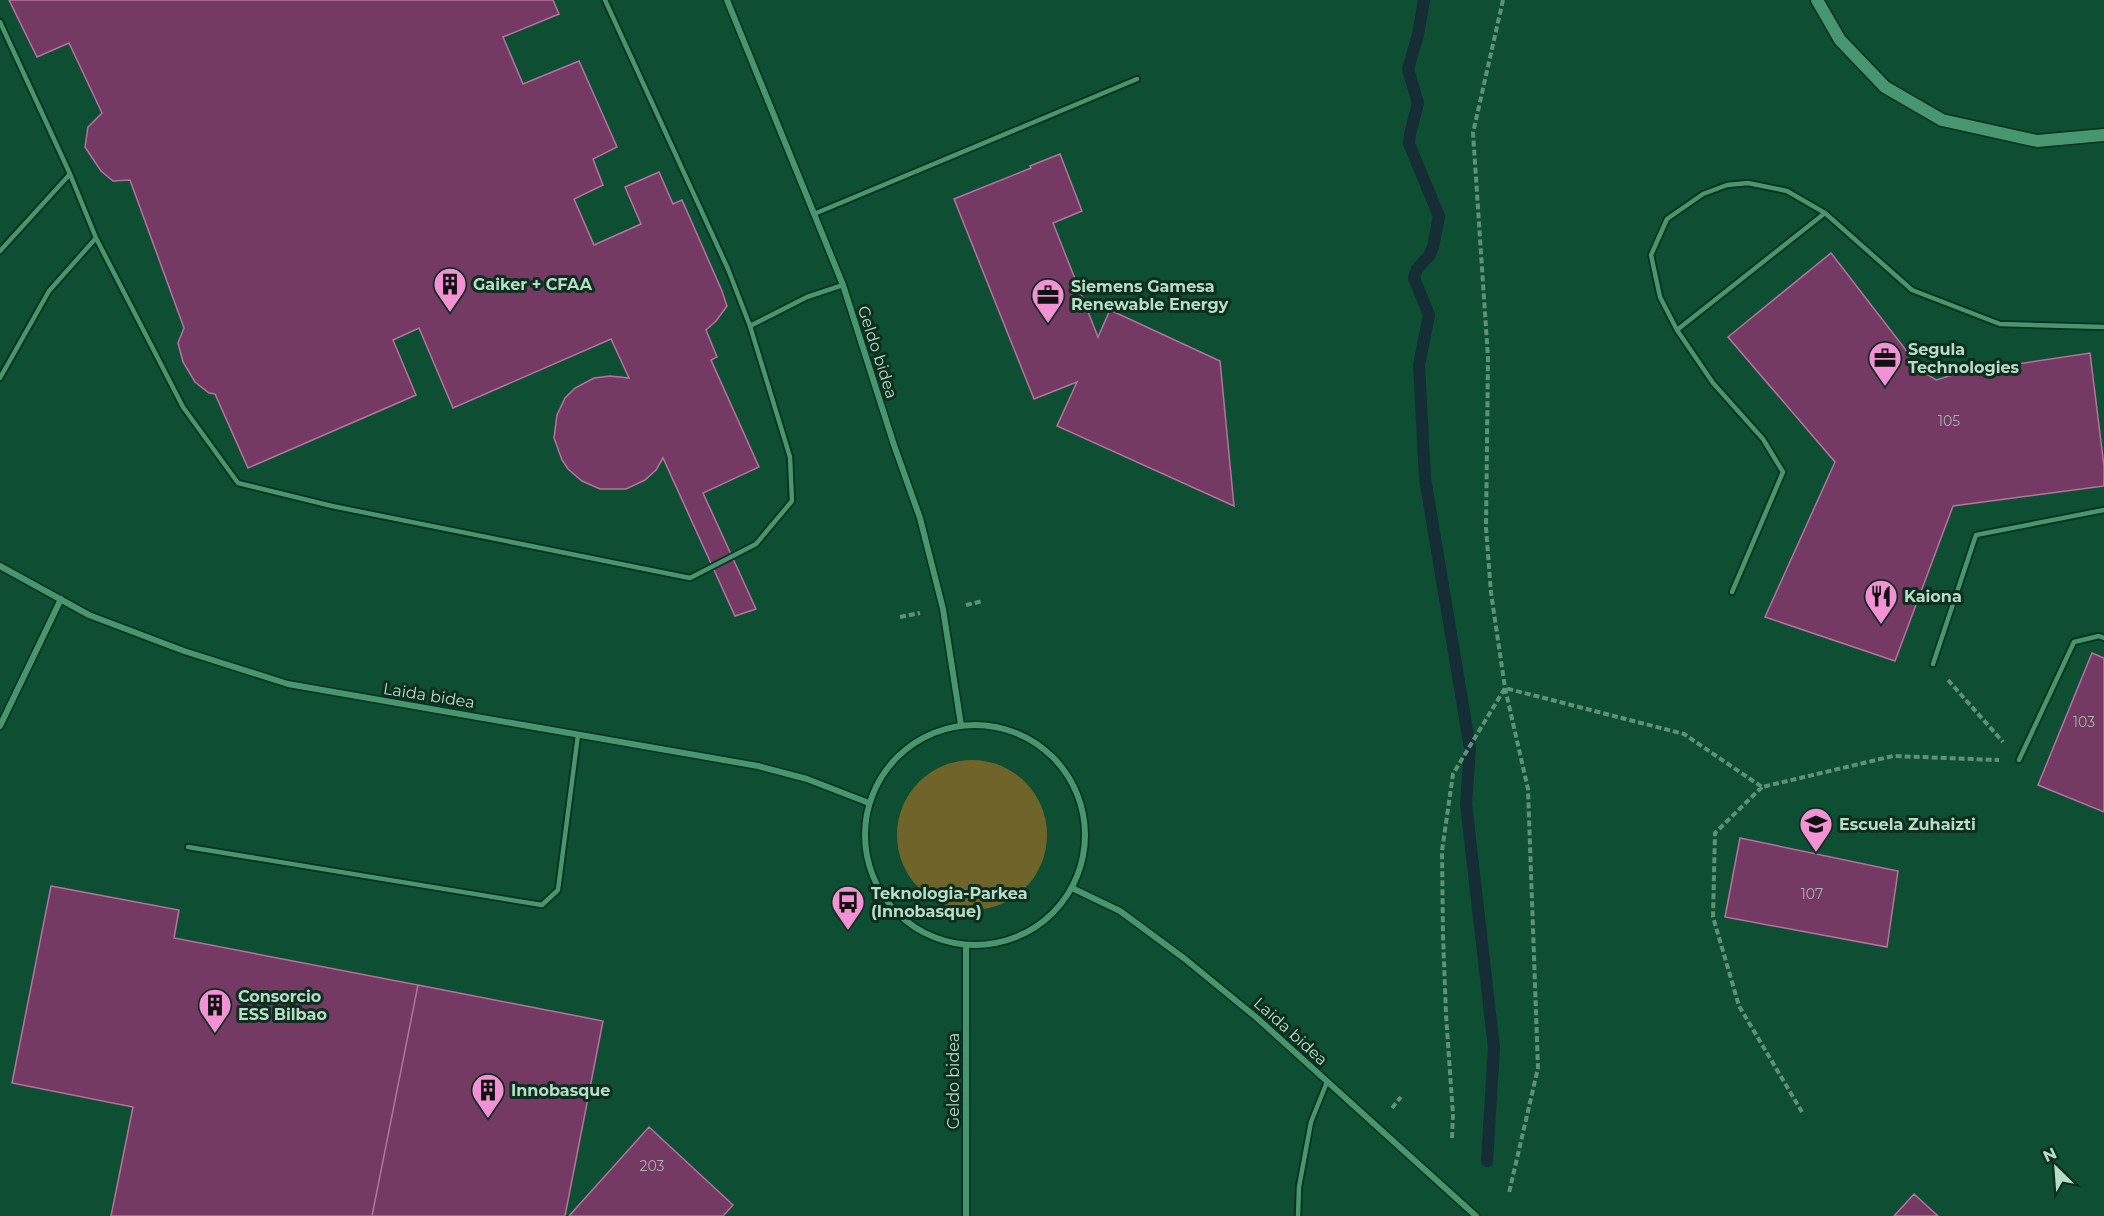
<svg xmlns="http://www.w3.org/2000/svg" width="2104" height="1216" font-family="Montserrat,sans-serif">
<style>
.green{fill:#6f652a}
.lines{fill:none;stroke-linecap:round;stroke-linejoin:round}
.stream{stroke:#152d35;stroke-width:12}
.building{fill:#743a63;stroke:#b4749f;stroke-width:1.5}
.lane-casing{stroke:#04311d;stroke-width:8}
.street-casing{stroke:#04311d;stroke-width:9}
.secondary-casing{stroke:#04311d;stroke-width:15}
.path{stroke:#5e9278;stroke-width:4;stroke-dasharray:6 3;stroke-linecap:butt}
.lane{stroke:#48966f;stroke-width:4.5}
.street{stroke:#48966f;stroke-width:6}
.secondary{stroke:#48966f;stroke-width:12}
.labels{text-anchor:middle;stroke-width:6;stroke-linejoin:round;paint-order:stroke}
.number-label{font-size:14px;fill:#a7b4ae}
.poi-label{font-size:16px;font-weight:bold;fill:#b8ddc7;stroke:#0e2f1f;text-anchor:start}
.street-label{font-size:16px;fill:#b8ddc7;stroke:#0e2f1f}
</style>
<rect width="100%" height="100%" fill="#0e4e32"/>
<path class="green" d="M897 835a75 75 0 1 1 150 0a75 75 0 1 1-150 0Z"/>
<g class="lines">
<path class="stream" d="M 1424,0 L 1418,35 L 1408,69 L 1418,103 L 1410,134 L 1409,144 L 1439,216 L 1433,247 L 1429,256 L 1417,269 L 1414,278 L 1429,315 L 1419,365 L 1425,478 L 1470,748 L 1466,804 L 1494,1048 L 1487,1161"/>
</g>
<path class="building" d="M 9,0 L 553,0 L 559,14 L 503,37 L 523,84 L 579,61 L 617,147 L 593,159 L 603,185 L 574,199 L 594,245 L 641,224 L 625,187 L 659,172 L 673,204 L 682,200 L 722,291 L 727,306 L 716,321 L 706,330 L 717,357 L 711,360 L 759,467 L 703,493 L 756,609 L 735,616 L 663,458 L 656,470 L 645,480 L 626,489 L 600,489 L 582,481 L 568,469 L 562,460 L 554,438 L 557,415 L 565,398 L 575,388 L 594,378 L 610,376 L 629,378 L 611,339 L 453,408 L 419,328 L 393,340 L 416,395 L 248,468 L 215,394 L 209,393 L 195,382 L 183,362 L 178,343 L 184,328 L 130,180 L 113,181 L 101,171 L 85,147 L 88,127 L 102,113 L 69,43 L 37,57 Z
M 1060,154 L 1082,211 L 1053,223 L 1098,337 L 1110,310 L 1220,361 L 1234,506 L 1057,426 L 1077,382 L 1034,399 L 954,199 L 1031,168 L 1030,166 Z
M 1831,253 L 1922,371 L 1936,380 L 1959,373 L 2090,353 L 2104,466 L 2104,486 L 1953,506 L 1895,661 L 1765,617 L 1835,462 L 1728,337 Z
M 2092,653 L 2104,658 L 2104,812 L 2038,785 Z
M 1740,838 L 1898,871 L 1887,947 L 1725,917 Z
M 51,886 L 179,910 L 174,938 L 418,985 L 372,1216 L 111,1216 L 133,1107 L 12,1083 Z
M 418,985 L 603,1021 L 565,1216 L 372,1216 Z
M 649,1127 L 733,1205 L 723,1216 L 569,1216 Z
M 1914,1194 L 1938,1216 L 1894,1216 Z"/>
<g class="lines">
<defs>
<path id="lane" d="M 605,0 L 728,269 L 750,326 L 807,297 L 843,285
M 0,22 L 70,174 L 96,238 L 49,291 L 0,378
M 814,214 L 1137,79
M 96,238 L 183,407 L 238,483 L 332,506 L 690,578 L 756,544 L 792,501 L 790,457 L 750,326
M 0,251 L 70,174
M 1677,330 L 1825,213
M 1732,592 L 1783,472 L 1763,439 L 1713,383 L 1677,330 L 1660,297 L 1651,255 L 1667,219 L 1703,194 L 1727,185 L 1748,183 L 1787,191 L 1825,213 L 1912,290 L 2000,324 L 2104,327
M 1933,664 L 1976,535 L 2104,510
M 2019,760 L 2074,642 L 2099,636 L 2104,638
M 188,847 L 542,905 L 558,890 L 578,735
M 1298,1216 L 1299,1187 L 1311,1122 L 1327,1082"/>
<path id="street" d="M 727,0 L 843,285 L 894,445 L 920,518 L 943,609 L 961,725
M 0,566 L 89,615 L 184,651 L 288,684 L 758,766 L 807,779 L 869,803
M865 835a110 110 0 1 1 220 0a110 110 0 1 1-220 0Z
M 0,726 L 61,599
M 1072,888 L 1120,911 L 1185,959 L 1257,1018 L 1476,1216
M 966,945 L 966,1216"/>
<path id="secondary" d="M 1817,0 L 1840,40 L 1885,87 L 1942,120 L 2037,141 L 2104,135"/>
</defs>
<use href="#lane" class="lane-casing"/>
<use href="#street" class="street-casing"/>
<use href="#secondary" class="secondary-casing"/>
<path class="path" d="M 1503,0 L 1473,133 L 1488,358 L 1486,528 L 1491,593 L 1505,688 L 1528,789 L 1538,1068 L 1509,1193
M 966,605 L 983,601
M 900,617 L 920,613
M 1948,680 L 2003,742
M 1762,787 L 1715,833 L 1713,917 L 1739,1006 L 1802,1112
M 1392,1108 L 1401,1097
M 1452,1138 L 1453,1115 L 1446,1015 L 1443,935 L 1442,851 L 1453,774 L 1505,688 L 1684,734 L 1762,787 L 1893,756 L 1999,760"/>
<use href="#lane" class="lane"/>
<use href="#street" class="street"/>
<use href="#secondary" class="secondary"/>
</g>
<defs>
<symbol id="building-pin" viewBox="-11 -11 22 30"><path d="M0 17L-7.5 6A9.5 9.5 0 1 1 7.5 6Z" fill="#f391d5" stroke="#0e2f1f"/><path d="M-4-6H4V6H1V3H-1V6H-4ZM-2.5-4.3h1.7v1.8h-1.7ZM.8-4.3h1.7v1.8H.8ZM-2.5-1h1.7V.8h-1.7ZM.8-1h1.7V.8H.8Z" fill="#111"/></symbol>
<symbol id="office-pin" viewBox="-11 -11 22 30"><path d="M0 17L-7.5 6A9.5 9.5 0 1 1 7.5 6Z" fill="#f391d5" stroke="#0e2f1f"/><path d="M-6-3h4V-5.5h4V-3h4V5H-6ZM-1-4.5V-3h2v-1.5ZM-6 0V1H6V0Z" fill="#111"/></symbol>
<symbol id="restaurant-pin" viewBox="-11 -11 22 30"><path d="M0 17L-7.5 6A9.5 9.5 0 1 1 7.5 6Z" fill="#f391d5" stroke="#0e2f1f"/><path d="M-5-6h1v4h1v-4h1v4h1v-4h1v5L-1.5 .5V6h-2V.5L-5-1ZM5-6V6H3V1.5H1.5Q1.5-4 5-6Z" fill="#111"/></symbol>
<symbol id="school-pin" viewBox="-11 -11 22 30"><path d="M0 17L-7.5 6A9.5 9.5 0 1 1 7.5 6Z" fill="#f391d5" stroke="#0e2f1f"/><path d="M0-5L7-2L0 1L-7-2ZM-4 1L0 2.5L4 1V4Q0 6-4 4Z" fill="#111"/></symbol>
<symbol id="bus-pin" viewBox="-11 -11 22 30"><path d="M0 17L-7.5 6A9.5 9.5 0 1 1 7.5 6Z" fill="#f391d5" stroke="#0e2f1f"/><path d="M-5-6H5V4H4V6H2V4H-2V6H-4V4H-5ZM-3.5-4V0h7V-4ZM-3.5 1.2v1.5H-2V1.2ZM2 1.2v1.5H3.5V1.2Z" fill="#111"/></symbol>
</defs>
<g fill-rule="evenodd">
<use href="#building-pin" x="431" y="265" width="38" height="52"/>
<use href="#office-pin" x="1029" y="276" width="38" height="52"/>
<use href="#office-pin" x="1866" y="339" width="38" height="52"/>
<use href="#restaurant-pin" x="1862" y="577" width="38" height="52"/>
<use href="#school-pin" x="1797" y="805" width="38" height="52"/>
<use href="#bus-pin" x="829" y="883" width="38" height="52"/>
<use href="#building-pin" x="196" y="986" width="38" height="52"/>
<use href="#building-pin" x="469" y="1071" width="38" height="52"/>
</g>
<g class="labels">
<g class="number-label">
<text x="1949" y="426">105</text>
<text x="2084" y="727">103</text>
<text x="1812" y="899">107</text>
<text x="652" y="1171">203</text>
</g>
<g class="poi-label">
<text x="473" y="290">Gaiker + CFAA</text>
<text x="1071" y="292">Siemens Gamesa<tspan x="1071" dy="18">Renewable Energy</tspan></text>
<text x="1908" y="355">Segula<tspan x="1908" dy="18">Technologies</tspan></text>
<text x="1904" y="602">Kaiona</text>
<text x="1839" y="830">Escuela Zuhaizti</text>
<text x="871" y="899">Teknologia-Parkea<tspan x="871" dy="18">(Innobasque)</tspan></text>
<text x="238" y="1002">Consorcio<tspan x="238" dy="18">ESS Bilbao</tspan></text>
<text x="511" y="1096">Innobasque</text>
</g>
<g class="street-label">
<text transform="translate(878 352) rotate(72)" y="6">Geldo bidea</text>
<text transform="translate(429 695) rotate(9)" y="6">Laida bidea</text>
<text transform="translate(1291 1031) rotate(42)" y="6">Laida bidea</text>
<text transform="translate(953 1081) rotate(-90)" y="6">Geldo bidea</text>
</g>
</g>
<g transform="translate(2056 1168) rotate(335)" stroke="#0e2f1f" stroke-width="4.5" paint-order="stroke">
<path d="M0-4.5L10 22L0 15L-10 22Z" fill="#b8ddc7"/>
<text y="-9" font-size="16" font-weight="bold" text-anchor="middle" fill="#b8ddc7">N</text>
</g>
</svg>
